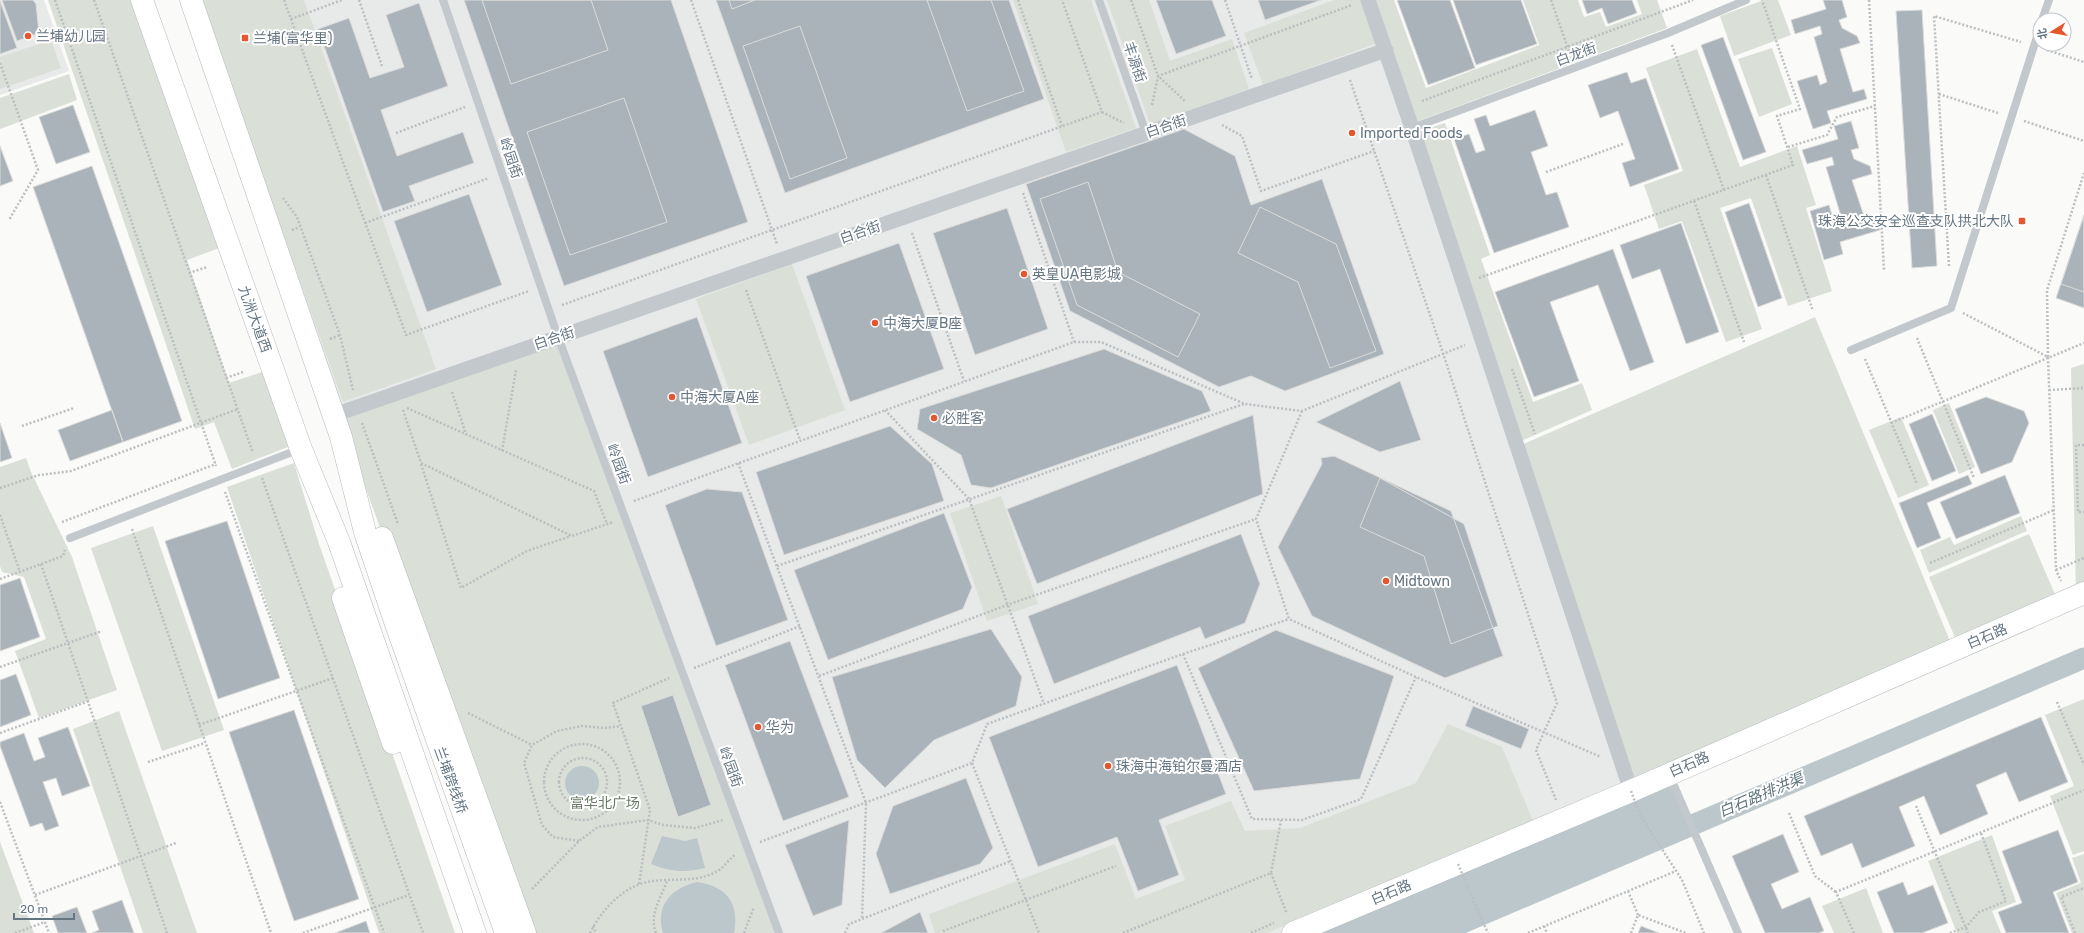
<svg xmlns="http://www.w3.org/2000/svg" width="2084" height="933" font-family="Rubik,'Noto Sans SC',sans-serif">
<style>
.built{fill:#e8e9e9}
.green{fill:#dadfd7}
.water{fill:#bbc7cb}
.lines{fill:none;stroke-linecap:round;stroke-linejoin:round}
.canal{stroke:#bbc7cb;stroke-width:21}
.building{fill:#aab3b9;stroke:#dcdcda}
.secondary-casing{stroke:#b3babf;stroke-width:23}
.primary-casing{stroke:#b5babe;stroke-width:23}
.path{stroke:#bbbfc2;stroke-width:2.5;stroke-dasharray:2 2;stroke-linecap:butt}
.lane{stroke:#c3c8cc;stroke-width:8}
.street{stroke:#c3c8cc;stroke-width:15}
.secondary{stroke:#fff;stroke-width:22}
.primary{stroke:#fff;stroke-width:22}
.path-bridge{stroke:#bbbfc2;stroke-width:2.5;stroke-dasharray:2 2;stroke-linecap:butt}
.poi-dot{fill:#e4572e;stroke:#fff;stroke-width:1.5}
.labels{text-anchor:middle;stroke-width:4;stroke-linejoin:round;paint-order:stroke}
.poi-label{font-size:14px;fill:#657683;stroke:#fff;text-anchor:start}
.street-label{font-size:14px;fill:#657683;stroke:#fff}
.park-label{font-size:14px;fill:#687a64;stroke:#fff}
.water-label{font-size:15px;font-style:italic;fill:#60757c;stroke:#fff}
</style>
<rect width="100%" height="100%" fill="#fafaf8"/>
<path class="built" d="M 0,0 L 44,0 L 69,71 L 0,95 Z
M 193,0 L 1099,0 L 1144,132 L 339,412 Z
M 1103,0 L 1366,0 L 1384,49 L 1147,130 Z
M 1385,52 L 1629,790 L 1290,933 L 780,933 L 559,337 Z"/>
<path class="green" d="M 48,0 L 136,0 L 222,247 L 187,260 L 229,383 L 268,370 L 293,445 L 232,469 L 214,422 L 195,429 Z
M 200,0 L 304,0 L 436,369 L 343,402 Z
M 1013,0 L 1091,0 L 1136,128 L 1066,152 Z
M 1107,0 L 1149,0 L 1170,61 L 1232,39 L 1249,89 L 1150,124 Z
M 1334,0 L 1361,0 L 1377,43 L 1263,85 L 1244,33 Z
M 1371,0 L 1394,0 L 1426,88 L 1539,45 L 1523,0 L 1578,0 L 1584,17 L 1600,12 L 1606,27 L 1642,14 L 1637,0 L 1657,0 L 1667,28 L 1416,122 Z
M 1764,0 L 1778,0 L 1791,35 L 1734,56 L 1720,16 Z
M 51,40 L 61,68 L 0,89 L 0,57 Z
M 1772,48 L 1792,104 L 1759,117 L 1738,59 Z
M 1697,49 L 1740,167 L 1797,146 L 1816,205 L 1806,208 L 1832,291 L 1788,306 L 1751,198 L 1720,208 L 1762,329 L 1726,342 L 1682,221 L 1659,229 L 1644,185 L 1683,171 L 1646,68 Z
M 69,74 L 77,100 L 0,129 L 0,98 Z
M 1445,123 L 1490,255 L 1481,259 L 1533,402 L 1582,383 L 1592,410 L 1521,441 L 1418,132 Z
M 792,264 L 845,410 L 749,445 L 696,299 Z
M 1815,317 L 1953,648 L 1632,788 L 1519,446 Z
M 558,338 L 778,933 L 526,933 L 339,414 Z
M 2084,364 L 2084,592 L 2076,595 L 2071,368 Z
M 1949,403 L 1975,467 L 1959,474 L 1933,410 Z
M 1901,417 L 1929,485 L 1898,498 L 1869,430 Z
M 26,458 L 31,472 L 72,557 L 117,690 L 39,718 L 15,651 L 46,639 L 24,577 L 2,572 L 0,566 L 0,467 Z
M 294,463 L 319,544 L 455,933 L 379,933 L 227,487 Z
M 1001,496 L 1038,604 L 987,621 L 950,513 Z
M 2021,516 L 2027,531 L 1929,573 L 1920,550 L 1950,537 L 1954,545 Z
M 153,526 L 224,730 L 162,751 L 91,548 Z
M 2029,534 L 2057,599 L 1957,642 L 1929,577 Z
M 2084,699 L 2084,851 L 2073,855 L 2050,796 L 2074,786 L 2045,715 Z
M 119,711 L 197,933 L 143,933 L 73,729 Z
M 1448,724 L 1502,747 L 1533,821 L 1267,933 L 935,933 L 929,914 L 1115,844 L 1136,899 L 1185,880 L 1165,826 L 1231,801 L 1245,831 L 1300,828 L 1416,783 Z
M 1992,835 L 2016,902 L 1992,911 L 2001,933 L 1957,933 L 1928,861 Z
M 0,842 L 34,933 L 0,933 Z
M 2084,854 L 2084,933 L 2072,933 L 2056,893 L 2081,883 L 2072,858 Z
M 1866,888 L 1883,933 L 1834,933 L 1822,906 Z"/>
<path class="water" d="M565 783a17 17 0 1 1 34 0a17 17 0 1 1-34 0Z
M 1669,773 L 1691,825 L 1436,933 L 1294,933 Z
M 662,836 L 685,841 L 697,838 L 705,868 C 685,873 670,872 651,864 Z
M 697,882 C 726,886 740,903 734,933 L 663,933 C 655,906 671,888 697,882 Z"/>
<g class="lines">
<path class="canal" d="M 1439,933 L 2084,658"/>
</g>
<path class="building" d="M 2,0 L 33,0 L 36,4 L 39,33 L 17,41 Z
M 464,0 L 671,0 L 748,222 L 564,286 Z
M 482,0 L 591,0 L 608,50 L 511,84 Z
M 716,0 L 1009,0 L 1044,99 L 785,193 Z
M 729,0 L 755,0 L 732,9 Z
M 927,0 L 991,0 L 1024,91 L 967,111 Z
M 1156,0 L 1212,0 L 1226,36 L 1176,54 Z
M 1258,0 L 1321,0 L 1265,20 Z
M 1397,0 L 1450,0 L 1475,68 L 1428,85 Z
M 1453,0 L 1521,0 L 1537,44 L 1476,65 Z
M 1582,0 L 1632,0 L 1637,13 L 1608,24 L 1602,8 L 1587,14 Z
M 1823,0 L 1842,0 L 1847,17 L 1839,20 L 1842,28 L 1857,36 L 1860,43 L 1840,49 L 1853,92 L 1864,89 L 1867,99 L 1827,111 L 1831,123 L 1813,129 L 1797,81 L 1817,75 L 1820,85 L 1827,82 L 1814,37 L 1822,34 L 1820,26 L 1795,34 L 1791,20 L 1826,9 Z
M 0,1 L 17,48 L 0,54 Z
M 419,3 L 448,86 L 381,110 L 397,156 L 463,132 L 474,163 L 409,186 L 415,201 L 383,212 L 318,29 L 349,18 L 370,78 L 404,67 L 386,15 Z
M 1922,10 L 1937,266 L 1912,268 L 1896,11 Z
M 800,26 L 847,158 L 790,179 L 743,46 Z
M 1723,37 L 1766,152 L 1743,160 L 1701,45 Z
M 1627,72 L 1631,83 L 1646,78 L 1679,169 L 1630,187 L 1622,163 L 1635,159 L 1618,111 L 1600,118 L 1588,85 Z
M 624,98 L 667,222 L 570,255 L 527,132 Z
M 73,105 L 90,152 L 56,164 L 39,117 Z
M 1535,110 L 1548,146 L 1531,152 L 1546,195 L 1557,192 L 1569,227 L 1494,253 L 1454,139 L 1469,134 L 1476,153 L 1485,150 L 1474,119 L 1486,115 L 1490,126 Z
M 1851,121 L 1859,148 L 1851,150 L 1854,159 L 1870,166 L 1872,174 L 1852,180 L 1866,222 L 1876,219 L 1880,230 L 1840,242 L 1843,254 L 1824,260 L 1810,211 L 1829,205 L 1832,215 L 1840,213 L 1826,167 L 1834,165 L 1832,157 L 1807,164 L 1802,150 L 1838,139 L 1834,126 Z
M 1184,129 L 1235,156 L 1251,205 L 1322,179 L 1384,354 L 1285,391 L 1251,376 L 1219,387 L 1070,311 L 1026,184 Z
M 0,146 L 13,181 L 0,186 Z
M 92,166 L 182,421 L 123,442 L 33,187 Z
M 1088,182 L 1118,272 L 1200,314 L 1178,357 L 1077,305 L 1040,199 Z
M 469,194 L 502,285 L 427,312 L 394,221 Z
M 1749,203 L 1782,298 L 1758,307 L 1725,212 Z
M 1260,207 L 1336,244 L 1376,351 L 1330,368 L 1298,282 L 1238,253 Z
M 1007,208 L 1048,329 L 975,355 L 933,233 Z
M 2084,215 L 2084,292 L 2061,284 Z
M 2084,215 L 2084,308 L 2056,298 Z
M 1681,223 L 1719,332 L 1686,344 L 1660,269 L 1632,279 L 1620,245 Z
M 899,243 L 944,369 L 850,402 L 806,276 Z
M 1613,249 L 1654,362 L 1630,371 L 1598,285 L 1550,302 L 1579,381 L 1534,397 L 1495,292 Z
M 697,317 L 742,443 L 648,477 L 603,351 Z
M 1104,349 L 1202,391 L 1211,411 L 991,488 L 971,485 L 961,455 L 917,429 L 920,409 Z
M 1400,381 L 1421,440 L 1380,452 L 1316,422 Z
M 1986,397 L 2024,411 L 2029,423 L 2012,462 L 1981,474 L 1955,409 Z
M 112,410 L 123,442 L 70,461 L 58,430 Z
M 1932,414 L 1956,471 L 1932,481 L 1909,424 Z
M 1253,415 L 1263,494 L 1037,584 L 1007,509 Z
M 0,423 L 12,458 L 0,462 Z
M 890,426 L 932,464 L 944,501 L 784,555 L 756,472 Z
M 1334,456 L 1451,511 L 1503,656 L 1445,678 L 1312,616 L 1278,547 L 1322,464 L 1321,458 Z
M 1968,475 L 1972,484 L 1927,503 L 1941,538 L 1917,548 L 1899,503 Z
M 2005,475 L 2020,513 L 1956,539 L 1940,502 Z
M 1380,478 L 1464,524 L 1498,626 L 1451,644 L 1424,556 L 1360,527 Z
M 707,489 L 742,492 L 788,620 L 716,646 L 665,505 Z
M 944,513 L 972,587 L 963,609 L 828,660 L 794,570 Z
M 227,521 L 280,678 L 218,699 L 165,541 Z
M 1241,534 L 1260,584 L 1245,623 L 1205,639 L 1200,627 L 1054,684 L 1028,616 Z
M 20,578 L 40,637 L 0,651 L 0,585 Z
M 991,629 L 1022,677 L 1016,706 L 934,740 L 885,788 L 857,760 L 832,677 Z
M 1276,630 L 1394,676 L 1360,779 L 1254,791 L 1198,668 Z
M 790,641 L 849,797 L 783,821 L 725,665 Z
M 1177,665 L 1226,794 L 1159,820 L 1179,875 L 1138,891 L 1117,837 L 1038,867 L 989,737 Z
M 16,674 L 31,715 L 0,727 L 0,680 Z
M 673,695 L 711,805 L 678,817 L 641,706 Z
M 1473,706 L 1529,729 L 1521,749 L 1465,726 Z
M 294,710 L 359,899 L 294,921 L 229,732 Z
M 2041,717 L 2068,782 L 2019,802 L 2006,772 L 1976,785 L 1988,814 L 1940,835 L 1924,796 L 1899,807 L 1915,846 L 1862,868 L 1852,843 L 1821,856 L 1804,816 Z
M 68,727 L 90,786 L 62,796 L 56,778 L 43,782 L 59,826 L 45,831 L 42,823 L 30,827 L 0,746 L 0,742 L 24,733 L 34,761 L 45,757 L 38,738 Z
M 966,778 L 993,848 L 980,864 L 890,894 L 876,854 L 893,806 Z
M 849,820 L 842,905 L 813,916 L 785,845 Z
M 2058,830 L 2078,882 L 2053,892 L 2069,933 L 2006,933 L 1998,912 L 2022,903 L 2002,851 Z
M 1783,834 L 1799,872 L 1771,884 L 1782,909 L 1810,897 L 1824,931 L 1819,933 L 1765,933 L 1732,856 Z
M 1903,882 L 1908,895 L 1933,885 L 1948,923 L 1922,933 L 1894,933 L 1877,892 Z
M 122,900 L 134,933 L 92,933 L 99,930 L 92,911 Z
M 77,907 L 87,933 L 58,933 L 52,916 Z
M 920,912 L 928,933 L 881,933 Z
M 366,921 L 370,933 L 335,933 Z
M 1641,926 L 1659,933 L 1638,933 Z"/>
<g class="lines">
<defs>
<path id="secondary" d="M 1293,933 L 1631,791 L 2084,593"/>
<path id="primary" d="M 142,0 L 301,449 L 339,542 L 475,933
M 191,0 L 341,437 L 365,532 L 397,627 L 506,933
M 382,538 L 525,933
M 343,598 L 393,743"/>
</defs>
<use href="#secondary" class="secondary-casing"/>
<use href="#primary" class="primary-casing"/>
<path class="path" d="M 55,0 L 216,466
M 94,0 L 253,453
M 284,0 L 406,335 L 529,291
M 359,0 L 382,66
M 691,0 L 777,244
M 1018,0 L 1062,126
M 1131,0 L 1158,76 L 1352,5
M 1225,0 L 1252,79
M 1551,0 L 1570,54
M 1869,0 L 1884,270
M 291,19 L 342,0
M 1672,45 L 1724,190
M 2047,50 L 2084,62
M 0,63 L 38,170 L 9,220
M 1350,80 L 1443,353 L 1557,703 L 1536,750 L 1556,800
M 1939,94 L 1998,113
M 1422,101 L 1693,0
M 1152,105 L 1158,76 L 1186,102
M 1102,112 L 1124,123
M 2024,121 L 2084,141
M 1222,125 L 1242,136 L 1261,191 L 1374,151
M 396,133 L 465,107
M 1788,147 L 1827,135 L 1837,117 L 1875,106
M 1546,172 L 1623,144
M 1766,175 L 1813,311
M 1023,193 L 1074,342
M 283,198 L 297,217 L 340,335 L 353,390
M 1694,201 L 1744,342
M 365,223 L 489,178
M 292,230 L 300,227
M 912,233 L 964,381
M 1949,266 L 1934,16 L 2021,42
M 189,273 L 207,267
M 1479,278 L 1793,165 L 1777,116 L 1800,109 L 1762,0
M 746,290 L 800,440
M 562,305 L 1102,112 L 1062,0
M 1963,313 L 2048,357 L 2056,570 L 2061,581
M 1917,338 L 1974,478
M 330,339 L 340,335
M 2048,357 L 2047,290 L 2084,173
M 1865,359 L 1917,484
M 1512,369 L 1535,434
M 226,378 L 243,372
M 2049,390 L 2084,388
M 452,392 L 466,434
M 407,408 L 594,491 L 607,524
M 403,410 L 421,463 L 572,536 L 613,522
M 885,410 L 969,499 L 1044,704
M 1302,411 L 1256,519 L 1289,619 L 1416,677 L 1601,757
M 362,423 L 398,524
M 1891,423 L 2084,343
M 22,426 L 74,408
M 2084,445 L 2076,445 L 2078,512 L 2084,512
M 502,451 L 516,370
M 738,463 L 866,803 L 862,919
M 421,464 L 461,588 L 527,551 L 571,536
M 262,478 L 423,933
M 0,488 L 39,475 L 71,471 L 238,409
M 225,492 L 384,933
M 634,501 L 1074,342 L 1101,342 L 1245,404 L 1302,411 L 1465,345
M 0,515 L 20,572
M 62,522 L 216,464
M 132,529 L 271,933
M 1930,563 L 2054,510
M 41,564 L 167,933
M 777,566 L 1244,404
M 2056,570 L 2084,558
M 0,579 L 63,556 L 65,550
M 1183,654 L 1252,819 L 1302,820 L 1361,799 L 1416,677
M 0,667 L 102,631
M 694,668 L 800,626
M 819,676 L 1007,605 L 1256,519
M 2057,702 L 2084,765
M 468,713 L 532,745
M 199,725 L 333,678
M 0,733 L 89,701
M544 782a38 38 0 1 1 76 0a38 38 0 1 1-76 0Z
M559 782a24 24 0 1 1 48 0a24 24 0 1 1-48 0Z
M 148,762 L 205,743
M 972,763 L 1039,933
M 0,802 L 49,933
M 1916,806 L 1968,933
M 1789,813 L 1815,876 L 1836,892
M 579,841 L 553,837 L 542,825 L 524,763 L 532,745 L 557,731 L 582,726 L 605,728 L 621,726
M 760,842 L 972,763 L 987,724 L 1183,654 L 1289,619
M 1658,843 L 1682,880 L 1704,933
M 1271,873 L 1287,914
M 639,884 L 650,810 L 613,703 L 669,678
M 532,889 L 579,841 L 598,827 L 648,820 L 663,825 L 695,828 L 723,820
M 1628,891 L 1638,915
M 35,895 L 176,843
M 1481,918 L 1488,933
M 593,926 L 596,933
M 1544,926 L 1547,933
M 943,931 L 1116,866
M 15,933 L 45,922
M 303,933 L 409,895
M 590,933 C 602,909 625,884 653,881 C 675,878 699,883 719,870 C 725,866 729,859 735,855
M 656,933 C 649,914 661,898 667,881
M 744,933 L 754,907
M 845,933 L 849,924 L 1011,861
M 1123,933 L 1271,873 L 1281,820
M 1251,933 L 1274,923
M 1528,933 L 1676,871
M 1631,933 L 1638,915 L 1686,933
M 1854,933 L 1836,892 L 2084,790
M 1950,933 L 1966,927 L 1979,912 L 2006,901 L 1981,833
M 2075,933 L 2061,897 L 2084,888"/>
<path class="lane" d="M 443,0 L 558,337 L 779,933
M 1099,0 L 1146,133
M 2042,20 L 2049,0
M 1412,128 L 1668,33 L 1746,0
M 1851,350 L 1951,308 L 2040,27
M 70,538 L 300,449
M 1669,774 L 1738,933"/>
<path class="street" d="M 1368,0 L 1412,128 L 1631,791
M 334,415 L 1386,50"/>
<use href="#secondary" class="secondary"/>
<use href="#primary" class="primary"/>
<path class="path-bridge" d="M 1631,791 L 1639,813 L 1658,843
M 1458,864 L 1481,918"/>
</g>
<g class="poi-dot">
<circle cx="28" cy="36" r="4"/>
<rect x="241" y="34" width="8" height="8" rx="2"/>
<circle cx="1352" cy="133" r="4"/>
<rect x="2018" y="217" width="8" height="8" rx="2"/>
<circle cx="1024" cy="274" r="4"/>
<circle cx="875" cy="323" r="4"/>
<circle cx="672" cy="397" r="4"/>
<circle cx="934" cy="418" r="4"/>
<circle cx="1386" cy="581" r="4"/>
<circle cx="758" cy="727" r="4"/>
<circle cx="1108" cy="766" r="4"/>
</g>
<g class="labels">
<g class="poi-label">
<text x="36" y="41">兰埔幼儿园</text>
<text x="253" y="43">兰埔(富华里)</text>
<text x="1360" y="138">Imported Foods</text>
<text x="2014" y="226" text-anchor="end">珠海公交安全巡查支队拱北大队</text>
<text x="1032" y="279">英皇UA电影城</text>
<text x="883" y="328">中海大厦B座</text>
<text x="680" y="402">中海大厦A座</text>
<text x="942" y="423">必胜客</text>
<text x="1394" y="586">Midtown</text>
<text x="766" y="732">华为</text>
<text x="1116" y="771">珠海中海铂尔曼酒店</text>
</g>
<g class="street-label">
<text transform="translate(1576 54) rotate(-20)" y="5">白龙街</text>
<text transform="translate(1135 62) rotate(71)" y="5">丰源街</text>
<text transform="translate(1166 126) rotate(-19)" y="5">白合街</text>
<text transform="translate(511 158) rotate(71)" y="5">岭园街</text>
<text transform="translate(860 232) rotate(-19)" y="5">白合街</text>
<text transform="translate(255 319) rotate(70)" y="5">九洲大道西</text>
<text transform="translate(554 338) rotate(-19)" y="5">白合街</text>
<text transform="translate(619 464) rotate(70)" y="5">岭园街</text>
<text transform="translate(1987 636) rotate(-23)" y="5">白石路</text>
<text transform="translate(1689 764) rotate(-24)" y="5">白石路</text>
<text transform="translate(731 767) rotate(70)" y="5">岭园街</text>
<text transform="translate(451 780) rotate(70)" y="5">兰埔跨线桥</text>
<text transform="translate(1391 892) rotate(-23)" y="5">白石路</text>
</g>
<g class="park-label">
<text x="605" y="808">富华北广场</text>
</g>
<g class="water-label">
<text transform="translate(1761 795) rotate(-23)" y="5">白石路排洪渠</text>
</g>
</g>
<g transform="translate(2052 32) rotate(259)"><circle r="19" fill="#ffffff" stroke="#c1c8cd"/>
<path d="M0-3L7 15L0 10L-7 15Z" fill="#e4572e"/>
<text y="-6" font-size="11" font-weight="bold" text-anchor="middle" fill="#657683">北</text>
</g>
<path d="M14 913v6h60v-6" fill="none" stroke="#657683" stroke-width="2"/>
<text x="20" y="913" font-size="12" fill="#657683" stroke="#ffffff" stroke-width="3" paint-order="stroke">20 m</text>
</svg>
